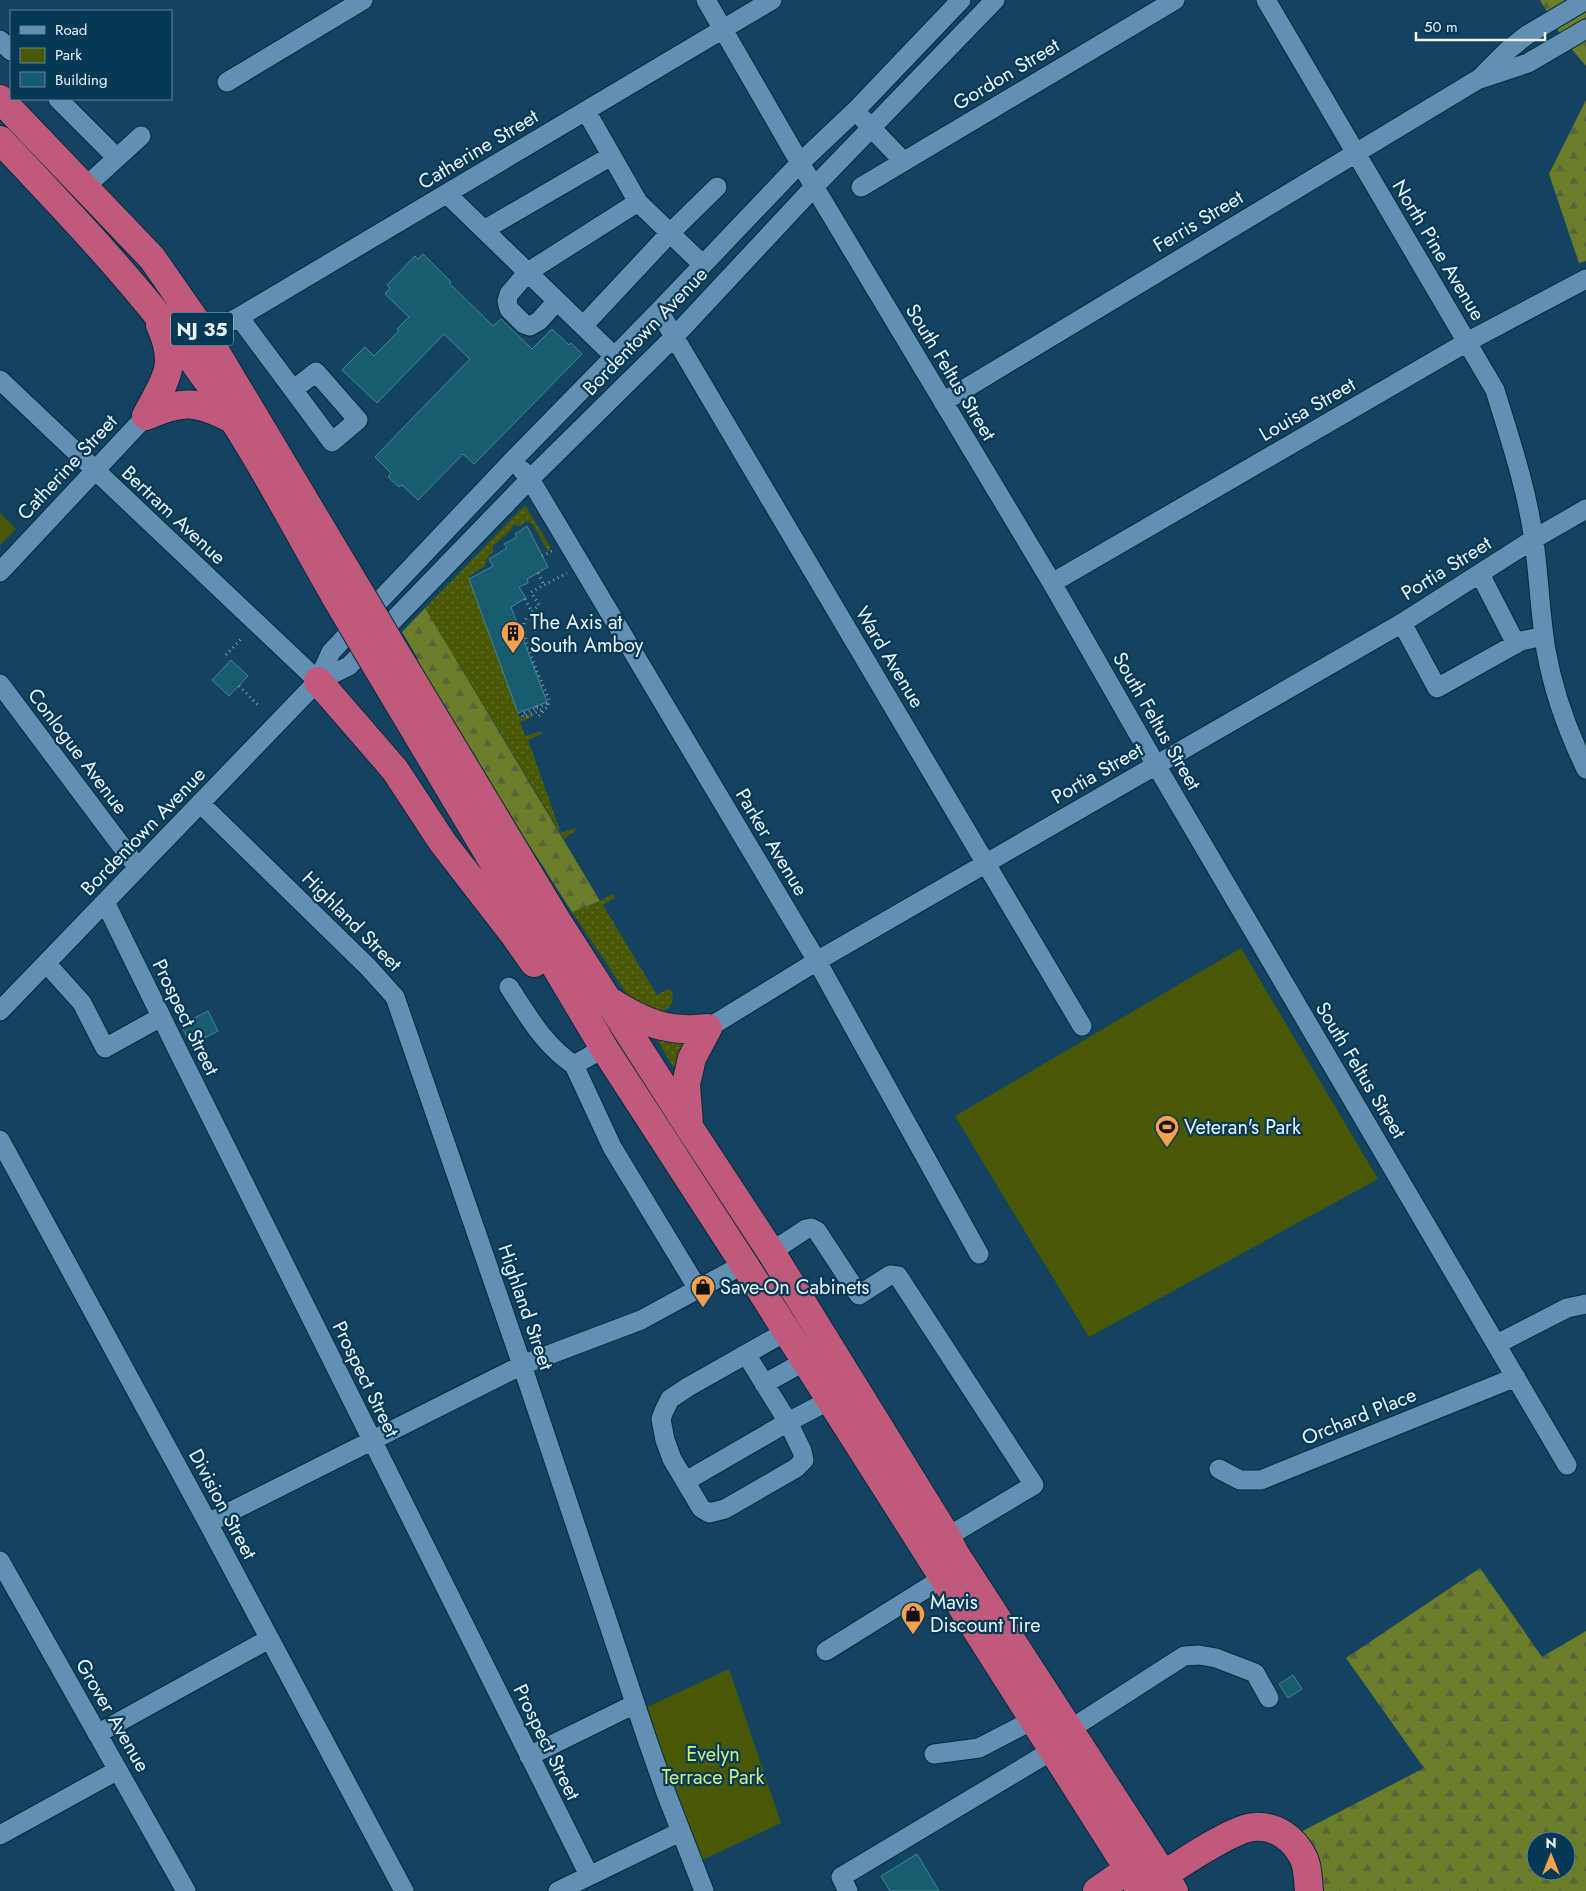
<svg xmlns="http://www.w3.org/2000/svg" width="1586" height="1891" font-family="Jost,sans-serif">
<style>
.grass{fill:url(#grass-dots)}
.forest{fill:url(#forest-firs);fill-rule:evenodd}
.park{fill:#495805}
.building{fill:#185c6f;stroke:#458598}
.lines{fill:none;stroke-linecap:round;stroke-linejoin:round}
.minor-casing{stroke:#04293f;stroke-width:21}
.highway-casing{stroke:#04293f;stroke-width:30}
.path{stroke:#829eb1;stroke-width:3;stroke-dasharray:1 4;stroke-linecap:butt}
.minor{stroke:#6190b2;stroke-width:19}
.highway{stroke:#bf5a7c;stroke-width:28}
.highway-bridge-casing{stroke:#04293f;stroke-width:30;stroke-linecap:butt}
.highway-bridge{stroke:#bf5a7c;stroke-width:28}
.labels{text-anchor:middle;stroke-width:4.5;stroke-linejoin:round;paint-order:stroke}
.shield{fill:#063956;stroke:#a6bcca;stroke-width:1}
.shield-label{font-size:19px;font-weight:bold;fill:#ebf4fc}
.street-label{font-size:20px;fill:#ebf4fc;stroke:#063956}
.poi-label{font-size:20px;fill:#ebf4fc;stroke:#063956;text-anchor:start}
.park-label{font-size:20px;fill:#d3ef80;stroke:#063956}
</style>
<defs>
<pattern id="grass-dots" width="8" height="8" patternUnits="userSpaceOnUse" patternTransform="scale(1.25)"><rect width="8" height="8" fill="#495805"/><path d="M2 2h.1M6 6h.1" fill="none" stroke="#63712a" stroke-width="1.8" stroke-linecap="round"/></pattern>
<pattern id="forest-firs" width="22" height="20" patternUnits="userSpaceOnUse" patternTransform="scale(1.25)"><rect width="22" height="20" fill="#6a7d29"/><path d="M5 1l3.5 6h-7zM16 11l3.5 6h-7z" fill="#58633a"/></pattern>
</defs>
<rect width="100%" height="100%" fill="#144361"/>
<path class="grass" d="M 525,505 L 551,548 L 548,551 L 532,523 L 525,521 L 521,526 L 513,525 L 511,530 L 493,546 L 493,552 L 487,558 L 485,566 L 471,575 L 469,579 L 520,718 L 535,714 L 530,718 L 520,722 L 525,736 L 538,732 L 541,732 L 542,734 L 528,740 L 561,833 L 575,828 L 576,830 L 564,839 L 425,608 Z
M 613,894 L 615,898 L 603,905 L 657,995 L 668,989 L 672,991 C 674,1002 671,1009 660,1013 L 629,997 L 572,912 L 600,901 Z
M 659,1038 L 687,1040 L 677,1065 L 673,1067 L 657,1039 Z"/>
<path class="forest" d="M 1540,0 L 1586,0 L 1586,66 L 1564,40 Z
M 1586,100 L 1586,261 L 1579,263 L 1549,174 Z
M 425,608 L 600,901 L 572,912 L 477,764 L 419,667 L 417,657 L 402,632 Z
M 1480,1568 L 1542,1657 L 1586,1631 L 1586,1891 L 1304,1891 L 1291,1837 L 1424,1768 L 1346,1658 ZM 1536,1841 L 1566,1841 L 1566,1871 L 1536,1871 Z"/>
<path class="park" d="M 0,513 L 16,529 L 0,545 Z
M 1241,948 L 1378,1179 L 1089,1337 L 955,1116 Z
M 729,1669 L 781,1823 L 698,1862 L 645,1708 Z"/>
<path class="building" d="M 423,254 L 451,282 L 449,283 L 493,326 L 501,319 L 532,349 L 552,329 L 569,345 L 571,343 L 582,354 L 474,464 L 463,454 L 418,500 L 402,485 L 399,487 L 388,477 L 391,473 L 375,457 L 470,359 L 444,334 L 377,403 L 342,370 L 365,347 L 374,356 L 399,331 L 397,329 L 409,317 L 385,294 L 390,288 L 387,285 L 415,256 L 418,259 Z
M 527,526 L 548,567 L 527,579 L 528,583 L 519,587 L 526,598 L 511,607 L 547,702 L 518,713 L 469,579 L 493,566 L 489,559 L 507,548 L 504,544 L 517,537 L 515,534 Z
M 231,660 L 248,676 L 229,696 L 212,680 Z
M 208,1011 L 218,1031 L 191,1045 L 181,1025 Z
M 1293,1675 L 1302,1689 L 1288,1698 L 1279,1684 Z
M 917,1854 L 939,1891 L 890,1891 L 881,1876 Z"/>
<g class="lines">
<defs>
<path id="minor" d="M 706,0 L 800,163 L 1052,583 L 1156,765 L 1567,1465
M 1266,0 L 1495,390 C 1510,439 1527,489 1534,541 C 1539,577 1540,614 1546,650 C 1553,690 1568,732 1586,769
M 0,40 L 11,51
M 1480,78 L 1507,51 L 1527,35 L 1586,0
M 227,82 L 363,0
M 58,99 L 117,158
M 586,111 L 638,202 L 703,265
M 864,120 L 903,161
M 861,187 L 1175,0
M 84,188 L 141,136
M 447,194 L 614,356
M 484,230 L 611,156
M 557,301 L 539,321 L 530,326 L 524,324 L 509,309 L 507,301 L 509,294 L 528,272 L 638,202
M 659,311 L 1082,1026
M 239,317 L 332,442 L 358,420 L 316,372 L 293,390
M 583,326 L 669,234 L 717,187
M 205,334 L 239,317 L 772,0
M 0,380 L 318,681
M 943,402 L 1477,80 L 1528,63 L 1586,29
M 522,470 L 530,479 L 817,961 L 979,1254
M 0,572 L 146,416
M 1480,574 L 1516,644
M 1052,583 L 1467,342 L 1586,279
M 1402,623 L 1437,688 L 1521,641 L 1544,636
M 318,681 L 349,666 L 530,479 L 674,337 L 814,187 L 995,0
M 0,684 L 138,868
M 201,804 L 368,967 L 395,997 L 522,1365 L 648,1742 L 666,1793 L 704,1891
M 105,902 L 180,1055 L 589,1875
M 46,963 L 82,1003 L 105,1048 L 161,1017
M 509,987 C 528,1016 544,1045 574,1065
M 0,1011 L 318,681 L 331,652 L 513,460 L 659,311 L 800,163 L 855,111 L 961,0
M 708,1028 L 817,961 L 1402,623 L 1534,539 L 1586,509
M 604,1048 L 574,1065 L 612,1147 L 698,1289
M 0,1140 L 208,1523 L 404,1891
M 771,1252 L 806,1229 L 811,1228 L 817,1231 L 859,1295 L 890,1275 L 898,1276 L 1034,1485 L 947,1537
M 787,1331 L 688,1387 L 670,1399 L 664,1411 L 661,1419 L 665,1440 L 672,1459 L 701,1508 L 709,1513 L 725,1509 L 796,1468 L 804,1460 L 802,1451 L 788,1422 L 830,1400
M 1497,1344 L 1567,1308 L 1586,1304
M 764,1384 L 805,1361
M 1219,1469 L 1240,1480 L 1261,1480 L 1516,1377
M 686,1481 L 788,1422 L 746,1354
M 208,1523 L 522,1365 L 641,1320 L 744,1264
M 0,1561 L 186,1891
M 826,1651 L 943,1578
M 1069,1730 L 1184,1656 L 1199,1655 L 1216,1658 L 1255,1673 L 1269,1698
M 97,1734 L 269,1639
M 934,1754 L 979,1748 L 1033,1720
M 529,1756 L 635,1704
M 0,1835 L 118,1770
M 558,1891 L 680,1832
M 848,1891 L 841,1877 L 1053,1750"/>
<path id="highway" d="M 0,99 L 152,258 L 205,334 L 360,593
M 0,140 C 69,213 140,287 199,369 C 251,440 291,520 335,596
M 146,416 C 165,379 179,367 160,325
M 146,416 C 184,399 197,401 234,420
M 394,650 L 556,919 L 689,1127 L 771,1252 L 947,1537 L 954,1552 L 1174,1891
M 377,667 L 604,1048 L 744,1264 L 1129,1870 L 1140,1891
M 318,681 L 395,770 L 443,843 L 515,936 L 534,963
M 611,1002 C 645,1023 668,1033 708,1028
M 689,1124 L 686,1084 L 692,1058 L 708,1028
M 1148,1886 C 1168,1872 1232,1828 1254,1827 C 1276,1825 1294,1839 1303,1857 C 1308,1866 1308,1881 1309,1891
M 1097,1891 L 1143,1859"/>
</defs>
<use href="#minor" class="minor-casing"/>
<use href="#highway" class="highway-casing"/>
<path class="path" d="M 542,556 L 554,550
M 538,573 L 544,585
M 525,599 L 532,612
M 226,655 L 243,637
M 239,686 L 260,707
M 536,706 L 537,708 L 522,714 L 523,717 L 545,709
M 537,708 L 549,703
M 539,716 L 548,706 L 549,700 C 543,685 521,637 524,624 C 526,616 533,611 539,605 L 531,592 L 567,573"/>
<use href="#minor" class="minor"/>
<use href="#highway" class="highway"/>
<defs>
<path id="highway-bridge" d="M 360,593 L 394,650
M 335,596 L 377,667"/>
</defs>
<use href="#highway-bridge" class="highway-bridge-casing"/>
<use href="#highway-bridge" class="highway-bridge"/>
</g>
<defs>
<symbol id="building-pin" viewBox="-11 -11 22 30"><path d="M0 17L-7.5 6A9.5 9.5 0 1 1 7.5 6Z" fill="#f9a04d" stroke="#063956"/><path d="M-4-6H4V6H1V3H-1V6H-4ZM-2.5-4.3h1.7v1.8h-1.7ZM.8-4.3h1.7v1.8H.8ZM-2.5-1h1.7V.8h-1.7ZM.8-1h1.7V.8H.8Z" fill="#111"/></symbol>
<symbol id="stadium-pin" viewBox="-11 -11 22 30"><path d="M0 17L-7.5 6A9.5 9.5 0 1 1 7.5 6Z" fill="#f9a04d" stroke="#063956"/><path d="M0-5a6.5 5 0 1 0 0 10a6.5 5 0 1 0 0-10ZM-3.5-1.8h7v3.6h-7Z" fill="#111"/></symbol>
<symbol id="shop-pin" viewBox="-11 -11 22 30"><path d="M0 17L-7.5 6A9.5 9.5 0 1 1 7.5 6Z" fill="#f9a04d" stroke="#063956"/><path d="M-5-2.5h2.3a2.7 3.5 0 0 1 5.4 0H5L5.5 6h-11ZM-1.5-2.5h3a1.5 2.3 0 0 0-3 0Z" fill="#111"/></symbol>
</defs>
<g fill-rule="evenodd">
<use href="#building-pin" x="499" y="619" width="28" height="38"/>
<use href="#stadium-pin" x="1153" y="1113" width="28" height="38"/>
<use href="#shop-pin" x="689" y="1273" width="28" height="38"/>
<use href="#shop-pin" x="899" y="1600" width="28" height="38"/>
</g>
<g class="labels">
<rect class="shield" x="171" y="312.5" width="62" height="33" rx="4"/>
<g class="shield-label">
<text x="202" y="336">NJ 35</text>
</g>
<g class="street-label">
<text transform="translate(1006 74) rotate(-31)" y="7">Gordon Street</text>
<text transform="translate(478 149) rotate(-31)" y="7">Catherine Street</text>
<text transform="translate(1198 221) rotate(-31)" y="7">Ferris Street</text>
<text transform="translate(1439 250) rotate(59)" y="7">North Pine Avenue</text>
<text transform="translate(645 331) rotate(-46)" y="7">Bordentown Avenue</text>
<text transform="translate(951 372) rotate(59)" y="7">South Feltus Street</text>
<text transform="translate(1307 409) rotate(-30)" y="7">Louisa Street</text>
<text transform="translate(67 467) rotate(-47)" y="7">Catherine Street</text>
<text transform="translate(174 515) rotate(43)" y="7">Bertram Avenue</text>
<text transform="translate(1446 568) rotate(-32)" y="7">Portia Street</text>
<text transform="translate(890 657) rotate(59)" y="7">Ward Avenue</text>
<text transform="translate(1157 721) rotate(60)" y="7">South Feltus Street</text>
<text transform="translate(78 751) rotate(53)" y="7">Conlogue Avenue</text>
<text transform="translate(1097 773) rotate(-30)" y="7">Portia Street</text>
<text transform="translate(143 831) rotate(-46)" y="7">Bordentown Avenue</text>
<text transform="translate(772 842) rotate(59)" y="7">Parker Avenue</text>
<text transform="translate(352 921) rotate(45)" y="7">Highland Street</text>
<text transform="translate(186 1017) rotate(64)" y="7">Prospect Street</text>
<text transform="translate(1361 1070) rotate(59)" y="7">South Feltus Street</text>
<text transform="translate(526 1307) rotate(71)" y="7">Highland Street</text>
<text transform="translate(366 1379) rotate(64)" y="7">Prospect Street</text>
<text transform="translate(1359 1416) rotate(-22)" y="7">Orchard Place</text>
<text transform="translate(223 1504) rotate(62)" y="7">Division Street</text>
<text transform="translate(113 1715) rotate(60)" y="7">Grover Avenue</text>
<text transform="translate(547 1742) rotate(64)" y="7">Prospect Street</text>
</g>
<g class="poi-label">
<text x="530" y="629">The Axis at<tspan x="530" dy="23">South Amboy</tspan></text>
<text x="1184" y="1134">Veteran's Park</text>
<text x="720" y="1294">Save-On Cabinets</text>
<text x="930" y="1609">Mavis<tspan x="930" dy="23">Discount Tire</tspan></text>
</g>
<g class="park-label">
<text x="713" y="1761">Evelyn<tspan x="713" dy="23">Terrace Park</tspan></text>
</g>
</g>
<rect x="10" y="10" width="162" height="90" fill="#063956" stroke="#628498"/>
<rect x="20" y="26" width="25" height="8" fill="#6190b2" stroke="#628498"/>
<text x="55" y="35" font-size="15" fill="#ebf4fc">Road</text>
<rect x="20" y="48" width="25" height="15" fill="#495805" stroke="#628498"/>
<text x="55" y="60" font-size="15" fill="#ebf4fc">Park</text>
<rect x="20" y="72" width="25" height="15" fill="#185c6f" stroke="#628498"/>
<text x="55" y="85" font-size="15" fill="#ebf4fc">Building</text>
<g transform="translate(1551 1856)"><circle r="24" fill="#063956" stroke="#628498"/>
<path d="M0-4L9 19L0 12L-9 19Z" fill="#f9a04d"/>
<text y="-8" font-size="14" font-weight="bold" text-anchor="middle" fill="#ebf4fc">N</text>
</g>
<path d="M1416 32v8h129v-8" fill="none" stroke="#ebf4fc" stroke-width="2.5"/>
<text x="1424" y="32" font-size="15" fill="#ebf4fc" stroke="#063956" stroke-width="4" paint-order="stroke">50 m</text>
</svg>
